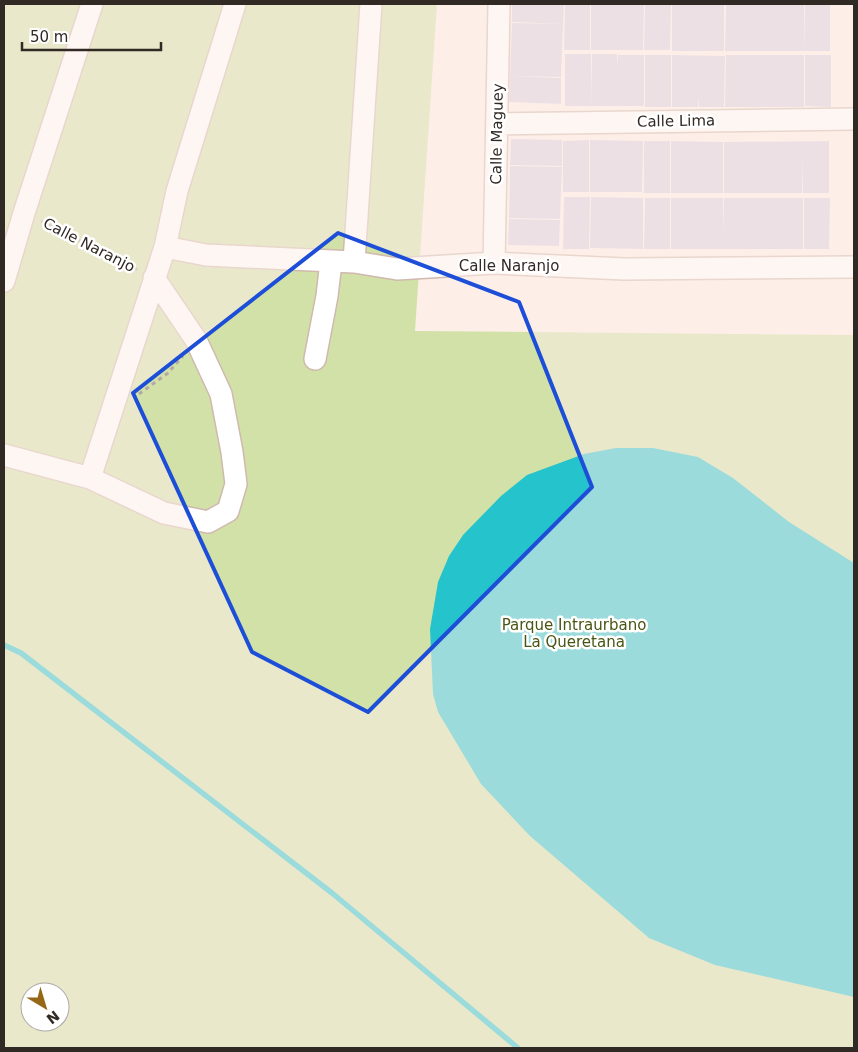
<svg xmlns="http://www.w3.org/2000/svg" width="858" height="1052" font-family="'DejaVu Sans',sans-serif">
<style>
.green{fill:#d2e1a8;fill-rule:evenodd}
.water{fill:#25c4cc}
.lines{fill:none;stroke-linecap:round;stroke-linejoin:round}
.stream{stroke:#25c4cc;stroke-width:5.5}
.building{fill:#dacfe3}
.minor-casing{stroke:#d0b9ae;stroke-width:24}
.path{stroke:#b5a9a3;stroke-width:3;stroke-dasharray:4 4;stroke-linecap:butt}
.minor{stroke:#fff;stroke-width:21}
.marked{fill:none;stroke:#1d4ed8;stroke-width:4;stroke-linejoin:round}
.labels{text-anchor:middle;stroke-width:5;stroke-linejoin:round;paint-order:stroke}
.street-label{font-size:15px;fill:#312924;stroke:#fff}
.park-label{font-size:15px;fill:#495613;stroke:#fff}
</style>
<rect width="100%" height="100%" fill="#fdefe8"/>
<path class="green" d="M 4,4 L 437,4 L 415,331 L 854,335 L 854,1048 L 4,1048 ZM 30,992 L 60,992 L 60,1022 L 30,1022 Z"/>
<path class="water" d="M 616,448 L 653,448 L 698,457 L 733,478 L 789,522 L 854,563 L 854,997 L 715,965 L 649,938 L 530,836 L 481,784 L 438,712 L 433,694 L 430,629 L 438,582 L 449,556 L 463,535 L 501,496 L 527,475 L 584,454 Z"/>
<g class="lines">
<path class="stream" d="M 4,645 L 21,653 L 332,893 L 518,1048"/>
</g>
<path class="building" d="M 512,4 L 564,4 L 563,24 L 512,22 Z
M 565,4 L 590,4 L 590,50 L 564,50 Z
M 591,4 L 644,4 L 643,50 L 591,50 Z
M 645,4 L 671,4 L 670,50 L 644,50 Z
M 672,4 L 724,4 L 724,51 L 672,51 Z
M 726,4 L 804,4 L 804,51 L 725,51 Z
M 805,4 L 830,4 L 830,51 L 804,51 Z
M 512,23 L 563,24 L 561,77 L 510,76 Z
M 565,54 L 591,54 L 591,106 L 565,106 Z
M 592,54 L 617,54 L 617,66 L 618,55 L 644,55 L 644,106 L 591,106 Z
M 645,55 L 671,55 L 671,107 L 645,107 Z
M 672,55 L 725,56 L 724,107 L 699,107 L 699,96 L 698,107 L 672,107 Z
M 726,55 L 804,55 L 804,107 L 725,107 Z
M 805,55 L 831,55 L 831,107 L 805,106 Z
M 510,76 L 561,78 L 561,104 L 509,102 Z
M 511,139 L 562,140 L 562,166 L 510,165 Z
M 589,140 L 589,192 L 563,192 L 563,141 Z
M 590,140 L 643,141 L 642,192 L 590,192 Z
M 644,141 L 670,141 L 670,193 L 644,193 Z
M 671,141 L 723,142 L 723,193 L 671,193 Z
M 829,141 L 829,193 L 803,193 L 803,160 L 802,193 L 724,193 L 724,142 Z
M 510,166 L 562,167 L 560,219 L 509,218 Z
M 564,197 L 590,197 L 589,249 L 563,249 Z
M 591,197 L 643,198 L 643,249 L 590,248 Z
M 645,198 L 670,198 L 670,249 L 644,249 Z
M 671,198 L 723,198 L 724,231 L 724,198 L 803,198 L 803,249 L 671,249 Z
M 804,198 L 830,198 L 829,249 L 804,249 Z
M 509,219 L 560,220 L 559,246 L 508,245 Z"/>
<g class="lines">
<defs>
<path id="minor" d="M 497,124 L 854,119
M 165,247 L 206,255 L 354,262 L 397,269 L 494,263 L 624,269 L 854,267
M 354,262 L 371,4
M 494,263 L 499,4
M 4,281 L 24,213 L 92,4
M 315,359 L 327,296 L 331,262
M 4,455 L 90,478 L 164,513 L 208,522 L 228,511 L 236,484 L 232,452 L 221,394 L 196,340 L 154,278
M 90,478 L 165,247 L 177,191 L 235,4"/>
</defs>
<use href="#minor" class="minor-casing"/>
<path class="path" d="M 41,221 L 138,270
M 139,394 L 168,373 L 183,356"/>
<use href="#minor" class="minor"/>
</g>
<path d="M0 0H858V1052H0ZM 338,233 L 519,302 L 592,487 L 368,712 L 252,652 L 133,393 Z" fill="#fdefe8" fill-opacity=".55" fill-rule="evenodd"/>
<path class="marked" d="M 338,233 L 519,302 L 592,487 L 368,712 L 252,652 L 133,393 Z"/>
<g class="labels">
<g class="street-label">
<text transform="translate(676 121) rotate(-1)" y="5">Calle Lima</text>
<text transform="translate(497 134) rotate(-89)" y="5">Calle Maguey</text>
<text transform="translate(89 245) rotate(27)" y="5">Calle Naranjo</text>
<text x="509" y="271">Calle Naranjo</text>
</g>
<g class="park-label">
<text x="574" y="630">Parque Intraurbano<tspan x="574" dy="17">La Queretana</tspan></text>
</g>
</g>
<rect width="858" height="1052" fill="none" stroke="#312924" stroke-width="10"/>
<g transform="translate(45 1007) rotate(142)"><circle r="24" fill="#ffffff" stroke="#ada9a7"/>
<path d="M0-4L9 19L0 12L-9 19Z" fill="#976718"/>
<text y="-8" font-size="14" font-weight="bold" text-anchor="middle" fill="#312924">N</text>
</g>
<path d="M22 42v8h139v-8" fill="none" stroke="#312924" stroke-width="2.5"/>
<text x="30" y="42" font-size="15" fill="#312924" stroke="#ffffff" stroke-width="4" paint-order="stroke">50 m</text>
</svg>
